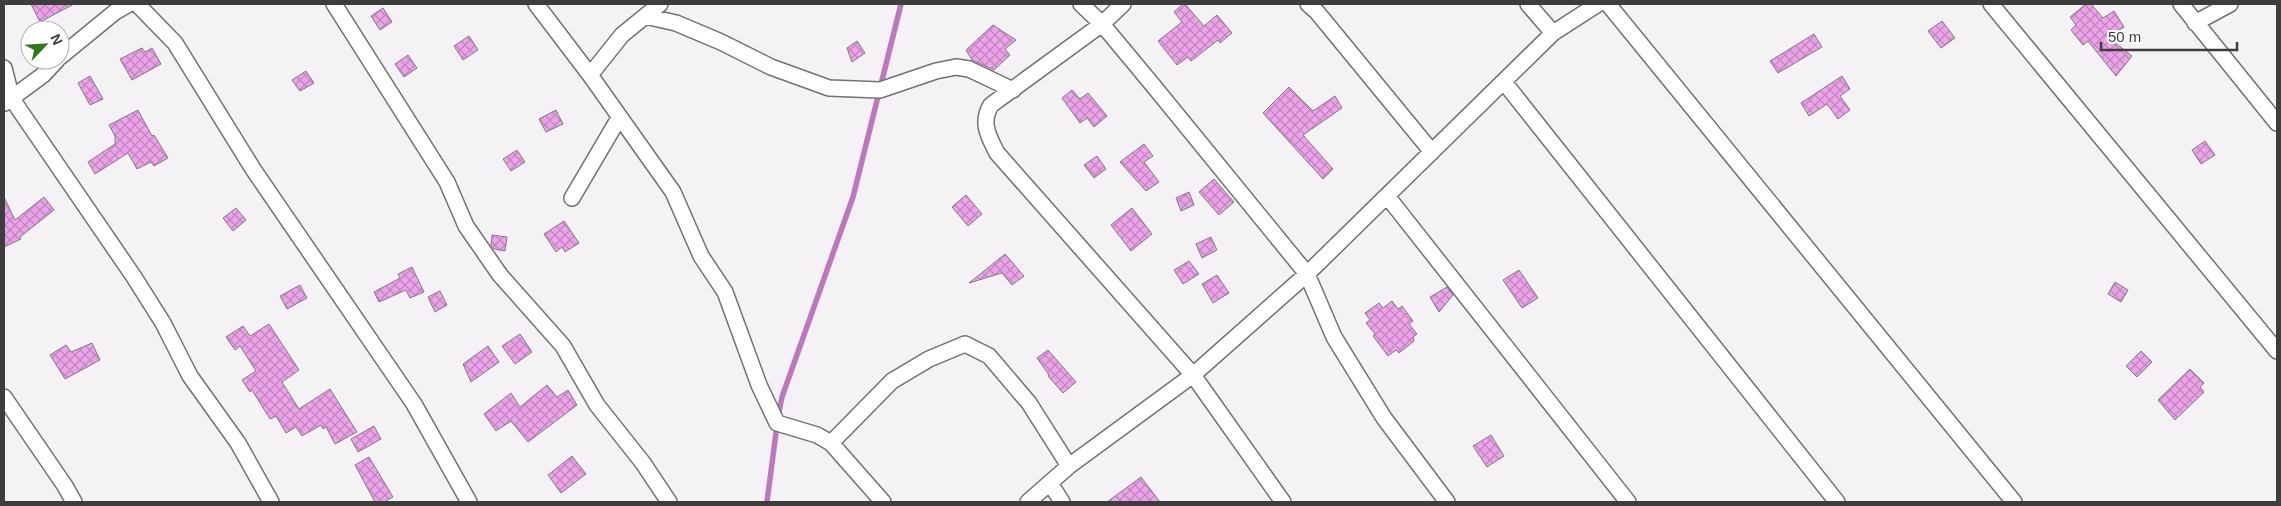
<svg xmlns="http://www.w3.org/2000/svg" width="2281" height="506" font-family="Helvetica,sans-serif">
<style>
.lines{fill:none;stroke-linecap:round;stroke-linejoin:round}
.stream{stroke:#bd77bc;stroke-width:5.5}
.building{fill:url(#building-cross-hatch);stroke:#807e80}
.street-casing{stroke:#737173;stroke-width:18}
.street{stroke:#fff;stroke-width:15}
</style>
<defs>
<pattern id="building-cross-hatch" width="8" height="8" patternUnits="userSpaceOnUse" patternTransform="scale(1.25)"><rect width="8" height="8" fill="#eca2e9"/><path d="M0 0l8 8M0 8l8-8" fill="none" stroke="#c185be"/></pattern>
</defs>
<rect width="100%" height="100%" fill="#f5f2f5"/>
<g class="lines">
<path class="stream" d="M 778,416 L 782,397 L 853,197 L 901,4
M 767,502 L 777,425"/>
</g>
<path class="building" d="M 31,4 L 74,4 L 40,22 Z
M 1183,4 L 1185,4 L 1204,26 L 1217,15 L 1232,33 L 1220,43 L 1218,40 L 1191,61 L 1188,57 L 1177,65 L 1158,41 L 1182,22 L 1174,12 Z
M 2086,4 L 2091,4 L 2103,18 L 2114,11 L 2124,27 L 2108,37 L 2132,56 L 2116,76 L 2088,41 L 2083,45 L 2071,30 L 2076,25 L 2070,17 Z
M 383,8 L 392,22 L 380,30 L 371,16 Z
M 1942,21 L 1955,38 L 1941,48 L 1928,31 Z
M 993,25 L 1016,40 L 1005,49 L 1010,55 L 994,70 L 972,60 L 966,50 Z
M 1814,34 L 1822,47 L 1778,73 L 1770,61 Z
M 469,36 L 478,50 L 463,60 L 454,46 Z
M 857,41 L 865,53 L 852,62 L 847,48 Z
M 142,48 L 145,52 L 152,48 L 161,64 L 132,80 L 120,59 Z
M 408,55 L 417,68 L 404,77 L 395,64 Z
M 306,71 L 314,83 L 300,91 L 292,80 Z
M 90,76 L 103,99 L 90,105 L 78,83 Z
M 1842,76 L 1850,89 L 1840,96 L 1850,110 L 1838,119 L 1827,104 L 1809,116 L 1801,103 Z
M 1289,87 L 1313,111 L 1335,96 L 1342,108 L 1303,135 L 1333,169 L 1323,179 L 1263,113 Z
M 1072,90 L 1080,99 L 1088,93 L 1107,116 L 1094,127 L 1087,118 L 1080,123 L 1062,98 Z
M 138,110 L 152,136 L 154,135 L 168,158 L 154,166 L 151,162 L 137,169 L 128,153 L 95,174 L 88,162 L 115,144 L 115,136 L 109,125 Z
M 556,110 L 563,124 L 546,132 L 539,119 Z
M 2205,141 L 2215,155 L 2201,164 L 2192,150 Z
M 1144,144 L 1153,156 L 1144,162 L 1159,182 L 1146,191 L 1120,162 Z
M 517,150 L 525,162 L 511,171 L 503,159 Z
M 1097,156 L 1106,169 L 1094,178 L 1084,165 Z
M 1214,179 L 1234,202 L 1219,215 L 1199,192 Z
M 1189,192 L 1194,205 L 1181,211 L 1176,198 Z
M 966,195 L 982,214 L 968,226 L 952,207 Z
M 4,197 L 15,220 L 44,197 L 54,210 L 20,237 L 21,239 L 4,247 Z
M 236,208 L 246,220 L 233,231 L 223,218 Z
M 1132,208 L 1152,234 L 1131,251 L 1111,225 Z
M 564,221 L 579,243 L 565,252 L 562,247 L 556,252 L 544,234 Z
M 492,235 L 507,237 L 505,251 L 494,249 L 491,245 Z
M 1211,237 L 1217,250 L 1202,258 L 1196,244 Z
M 1005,254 L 1024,276 L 1012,285 L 1002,273 L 969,283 Z
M 1189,261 L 1199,274 L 1183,284 L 1174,270 Z
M 412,267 L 424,292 L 410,298 L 406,290 L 379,302 L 374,292 L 400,278 L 398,274 Z
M 1519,270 L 1538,298 L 1522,308 L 1503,280 Z
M 1217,275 L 1229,293 L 1213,303 L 1202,284 Z
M 2115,282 L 2128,290 L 2121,302 L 2108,294 Z
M 300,285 L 307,298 L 287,309 L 280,296 Z
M 1447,287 L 1453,295 L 1439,312 L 1430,297 Z
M 440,291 L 447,305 L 435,312 L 428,297 Z
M 1392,301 L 1398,309 L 1402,306 L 1413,321 L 1409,324 L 1417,334 L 1413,337 L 1414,341 L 1399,353 L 1396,350 L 1388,356 L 1373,336 L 1375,334 L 1366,323 L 1370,320 L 1365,313 L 1379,303 L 1383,308 Z
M 269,324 L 299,370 L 282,382 L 299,409 L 330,389 L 357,432 L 335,444 L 326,427 L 323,429 L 321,425 L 302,436 L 296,427 L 286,433 L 276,416 L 270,419 L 252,390 L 250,392 L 242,380 L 256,371 L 240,346 L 235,350 L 226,337 L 243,326 L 250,336 Z
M 520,334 L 532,352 L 515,364 L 502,346 Z
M 92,343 L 100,360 L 65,379 L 50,355 L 66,345 L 71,352 Z
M 488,346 L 499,362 L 471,382 L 463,364 Z
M 1048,350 L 1076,382 L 1063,393 L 1048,376 L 1049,375 L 1037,358 Z
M 2141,351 L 2152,362 L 2137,377 L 2126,366 Z
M 2190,369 L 2204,383 L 2200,387 L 2204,392 L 2175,420 L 2158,400 Z
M 547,385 L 557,397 L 568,390 L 577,405 L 528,442 L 511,421 L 496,431 L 484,414 L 511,393 L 520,407 Z
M 374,426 L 381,439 L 358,452 L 351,439 Z
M 1491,435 L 1504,456 L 1487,467 L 1473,446 Z
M 572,456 L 586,474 L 561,493 L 548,475 Z
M 369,457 L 393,497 L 384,502 L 375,502 L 355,465 Z
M 1141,477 L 1160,502 L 1107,502 Z"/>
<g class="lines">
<defs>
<path id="street" d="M 137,4 L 175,43 L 253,169 L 414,404 L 469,502
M 334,4 L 447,182 L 466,226 L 500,275 L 563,346 L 597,405 L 643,463 L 669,502
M 536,4 L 590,75 L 673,192 L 701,256 L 725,292 L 759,385 L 777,423 L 817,435 L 831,443 L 883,502
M 1081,4 L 1102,24 L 1156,89 L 1307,274 L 1334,337 L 1384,418 L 1447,502
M 1123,4 L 1102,24 L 991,105 C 980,123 989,137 997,153 L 1193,375 L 1283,502
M 1308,4 L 1317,12 L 1432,152
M 1528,4 L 1553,33
M 1608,4 L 2014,502
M 1991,4 L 2277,351
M 2181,4 L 2277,123
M 645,16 L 676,23 L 721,42 L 771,67 L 829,88 L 880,90 L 936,71 L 956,67 L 969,69 L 1013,90
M 2195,23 L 2230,4
M 60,57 L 115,12 L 129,4
M 4,68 L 12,99 L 134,277 L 163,323 L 190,376 L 238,443 L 271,502
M 590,75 L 622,35 L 660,4
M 1504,82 L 1837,502
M 5,103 L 43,75 L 57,60
M 1387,196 L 1628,502
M 572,198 L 619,118
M 4,397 L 65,486 L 74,502
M 831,443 L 892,381 L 929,359 L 965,344 L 989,356 L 1029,403 L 1069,466
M 1050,483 L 1062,502
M 1028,502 L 1069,466 L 1193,375 L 1307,274 L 1553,33 L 1598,4"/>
</defs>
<use href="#street" class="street-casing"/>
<use href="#street" class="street"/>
</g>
<rect width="2281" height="506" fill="none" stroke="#3e3d3e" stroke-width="10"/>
<g transform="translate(45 45) rotate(65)"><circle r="24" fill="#ffffff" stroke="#b2b1b2"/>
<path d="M0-4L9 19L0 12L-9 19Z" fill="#31781b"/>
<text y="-8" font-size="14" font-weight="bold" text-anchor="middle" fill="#3e3d3e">N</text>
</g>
<path d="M2101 42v8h136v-8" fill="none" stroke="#3e3d3e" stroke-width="2.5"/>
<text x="2108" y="42" font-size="15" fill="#3e3d3e" stroke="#ffffff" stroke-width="4" paint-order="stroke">50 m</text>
</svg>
